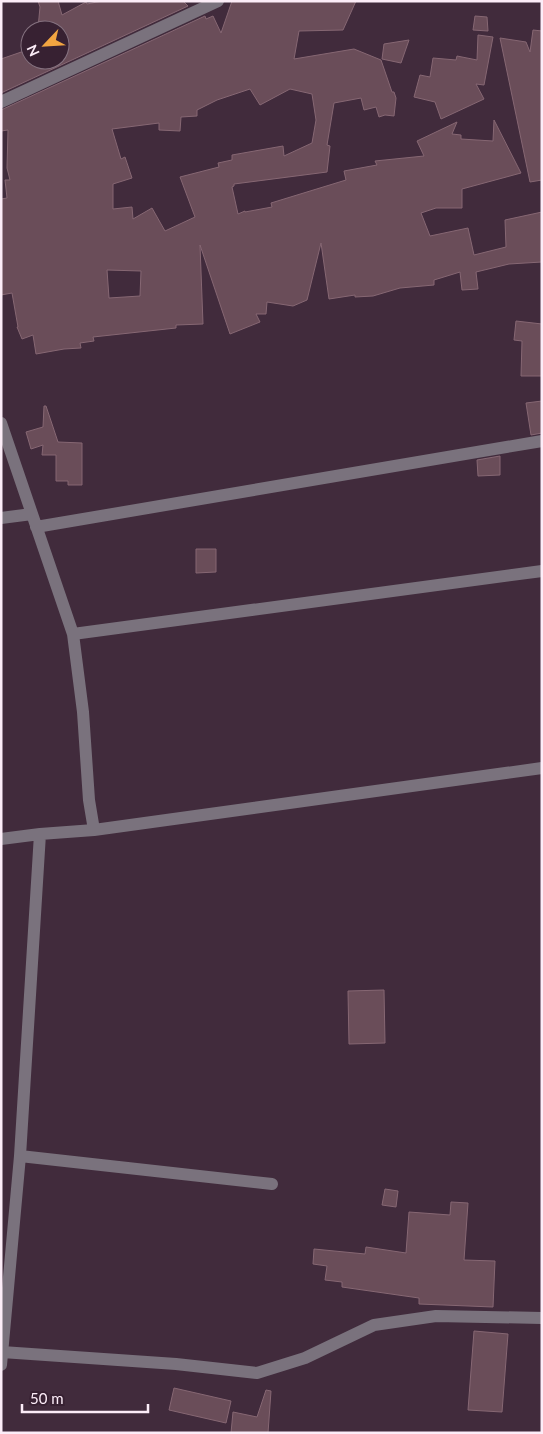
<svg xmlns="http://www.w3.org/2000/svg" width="543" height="1434" font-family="Lato,sans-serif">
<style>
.building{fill:#6a4d59;stroke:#866773;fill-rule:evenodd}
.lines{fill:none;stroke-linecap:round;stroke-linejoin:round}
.street{stroke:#7a727d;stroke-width:12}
</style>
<rect width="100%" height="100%" fill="#412b3c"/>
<path class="building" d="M 38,1 L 58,1 L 62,15 L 86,2 L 87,4 L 102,1 L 183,1 L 188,6 L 1,93 L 1,59 L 30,49 L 30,60 L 60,60 L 60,30 L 33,30 L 38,28 L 40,7 Z
M 232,1 L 356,1 L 343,30 L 299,31 L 294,59 L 354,49 L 381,60 L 392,92 L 394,92 L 396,98 L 394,116 L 385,115 L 379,117 L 376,107 L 364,110 L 361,98 L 334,103 L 327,145 L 330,146 L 327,172 L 234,184 L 234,186 L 232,187 L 238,214 L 245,211 L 245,212 L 272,207 L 271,203 L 346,180 L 344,171 L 377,165 L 375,161 L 424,156 L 417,141 L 457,122 L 452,134 L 461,135 L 461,139 L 493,141 L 494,120 L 521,173 L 462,189 L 462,208 L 436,208 L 421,213 L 430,236 L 468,228 L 474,255 L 506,247 L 505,220 L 542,212 L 542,262 L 509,264 L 476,272 L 478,289 L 462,290 L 460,272 L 434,280 L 434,285 L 400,288 L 373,296 L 355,297 L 355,295 L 329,299 L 321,243 L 307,300 L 293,306 L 267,302 L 266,314 L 256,314 L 260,322 L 230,334 L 200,245 L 203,324 L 176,325 L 176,328 L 93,337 L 94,341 L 80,343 L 81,348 L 64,349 L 36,354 L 33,335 L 22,339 L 17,327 L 18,327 L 12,293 L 1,295 L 1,199 L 7,198 L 5,180 L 10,180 L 7,168 L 8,130 L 1,131 L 1,110 L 205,16 L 206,19 L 213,16 L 221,33 ZM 250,89 L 260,105 L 290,89 L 312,94 L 316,120 L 312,143 L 284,156 L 283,146 L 232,155 L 232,160 L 218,163 L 219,167 L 180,177 L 195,217 L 165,231 L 152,208 L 133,219 L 132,207 L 113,209 L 113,184 L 132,178 L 125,157 L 121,159 L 112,129 L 159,123 L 159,130 L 180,131 L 181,117 L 197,116 L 197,110 L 217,100 ZM 107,270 L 141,271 L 140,296 L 109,298 Z
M 475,16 L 487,17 L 488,31 L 473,30 Z
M 533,30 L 542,31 L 542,180 L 530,182 L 500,38 L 526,42 L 530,52 Z
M 478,35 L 493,37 L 484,85 L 476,84 L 484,99 L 441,119 L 435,102 L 414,97 L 420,75 L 430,77 L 433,58 L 456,60 L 457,56 L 477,60 Z
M 409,40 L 401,63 L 382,59 L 384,44 Z
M 516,321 L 542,324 L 542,376 L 521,376 L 522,341 L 514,340 Z
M 542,401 L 542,433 L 531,435 L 526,403 Z
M 44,406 L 46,406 L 58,442 L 82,443 L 82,485 L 68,485 L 68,481 L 56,481 L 56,455 L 42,455 L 43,445 L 31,449 L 26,432 L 43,427 Z
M 500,456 L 500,475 L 478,476 L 477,460 Z
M 196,549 L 216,549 L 216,572 L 196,573 Z
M 384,990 L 385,1043 L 349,1044 L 348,991 Z
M 385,1189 L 398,1191 L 396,1207 L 382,1205 Z
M 451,1202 L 468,1203 L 464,1260 L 495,1261 L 493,1307 L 419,1304 L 419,1298 L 342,1287 L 342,1282 L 325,1280 L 327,1266 L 313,1264 L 314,1249 L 365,1254 L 366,1247 L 406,1253 L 409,1212 L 450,1215 Z
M 474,1331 L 508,1334 L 502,1412 L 468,1410 Z
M 174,1388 L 231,1401 L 226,1423 L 169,1410 Z
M 266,1390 L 271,1391 L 268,1433 L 231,1433 L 233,1412 L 257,1417 Z"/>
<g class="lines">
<path class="street" d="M 1,102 L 218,1
M 1,423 L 73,634 L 83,712 L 89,800 L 94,830
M 1,518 L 32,514
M 36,527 L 542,441
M 73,634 L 542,571
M 1,839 L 40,834 L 94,830 L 542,768
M 20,1156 L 272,1184
M 2,1352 L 176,1364 L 257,1373 L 305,1358 L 374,1325 L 436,1316 L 542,1318
M 1,1365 L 20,1156 L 40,834"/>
</g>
<rect width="543" height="1434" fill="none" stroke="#fcedf8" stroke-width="5"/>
<g transform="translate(45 45) rotate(245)"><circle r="24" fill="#372132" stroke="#867381"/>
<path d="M0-4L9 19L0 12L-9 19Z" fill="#f2a541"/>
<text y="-8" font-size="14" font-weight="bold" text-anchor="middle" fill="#fcedf8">N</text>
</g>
<path d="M22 1404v8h126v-8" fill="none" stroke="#fcedf8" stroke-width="2.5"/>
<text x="30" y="1404" font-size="15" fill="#fcedf8" stroke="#372132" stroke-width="4" paint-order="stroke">50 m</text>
</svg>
